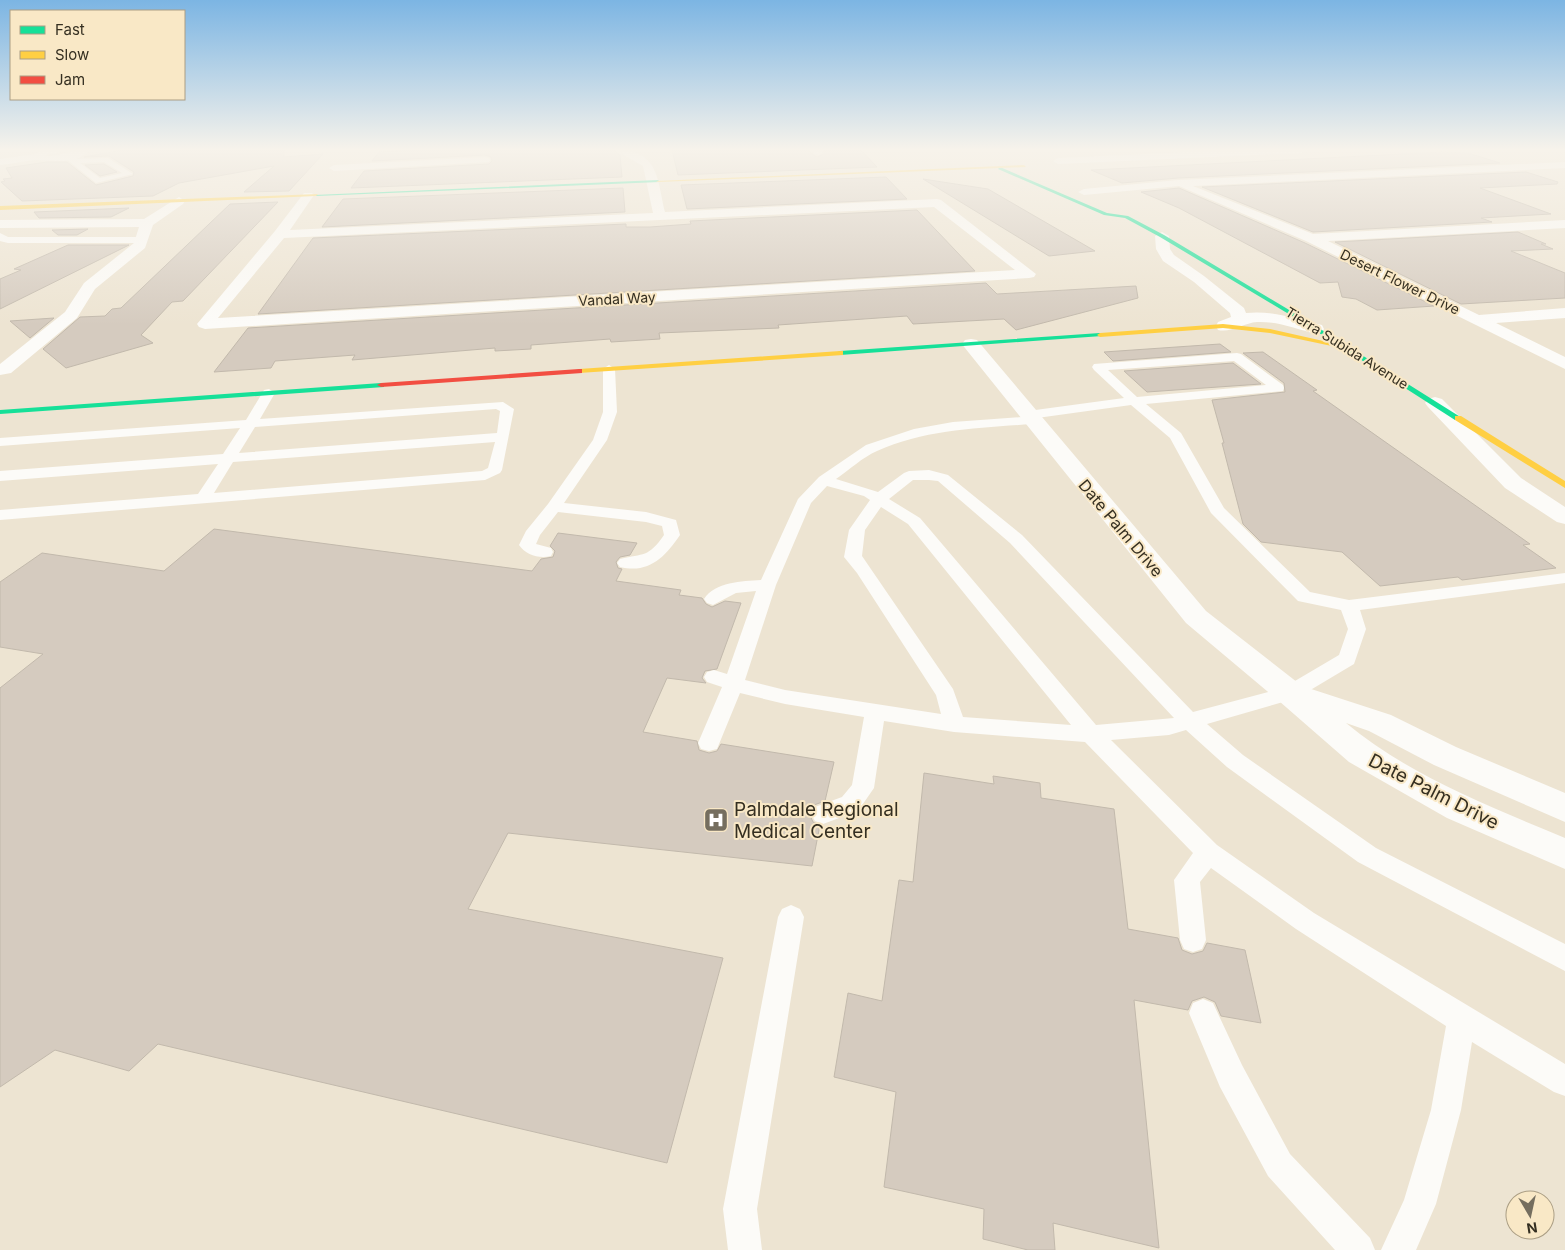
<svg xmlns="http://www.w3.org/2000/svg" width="1565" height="1250" font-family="Inter,sans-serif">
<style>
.building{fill:#d5cbbf;stroke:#c2b9ac}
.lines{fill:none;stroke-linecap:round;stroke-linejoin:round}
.lane{fill:#fcfbf8;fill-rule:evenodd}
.street{fill:#fcfbf8;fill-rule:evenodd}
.fast{fill:#16e098;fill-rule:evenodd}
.slow{fill:#ffcf43;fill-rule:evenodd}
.jam{fill:#f24e42;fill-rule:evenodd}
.labels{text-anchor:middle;stroke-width:4;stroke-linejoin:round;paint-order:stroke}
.far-street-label{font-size:14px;fill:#352f21;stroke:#f9e8c6}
.street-label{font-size:16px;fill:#352f21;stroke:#f9e8c6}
.near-street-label{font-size:19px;fill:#352f21;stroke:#f9e8c6}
.near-poi-label{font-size:19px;fill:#352f21;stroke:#f9e8c6;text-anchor:start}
</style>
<rect width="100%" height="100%" fill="#ede4d2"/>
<path class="building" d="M 123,150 L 284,150 L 284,157 L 323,154 L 289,191 L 244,192 L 274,166 L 179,183 L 153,196 L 22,201 L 1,182 L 5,181 L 3,179 L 12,178 L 6,168 L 47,162 L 67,162 L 96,185 L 133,176 L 134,172 L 109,156 L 84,157 Z
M 427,150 L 613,150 L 620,155 L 622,177 L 351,188 L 364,171 L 489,164 L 492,161 L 491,157 L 485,155 L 372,161 L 379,152 Z
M 672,150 L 807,150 L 817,157 L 824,154 L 824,150 L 861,150 L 877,167 L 678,175 Z
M 1442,152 L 1468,153 L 1500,163 L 1178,178 L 1122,183 L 1091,170 Z
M 104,164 L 117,172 L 100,176 L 85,165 Z
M 1526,172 L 1558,182 L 1557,184 L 1480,188 L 1551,214 L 1481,218 L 1492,222 L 1313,232 L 1202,187 Z
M 886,177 L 907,199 L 687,209 L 681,185 Z
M 923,179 L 988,189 L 1095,251 L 1049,256 Z
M 623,188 L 625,212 L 322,227 L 343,199 Z
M 1179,188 L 1305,243 L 1434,306 L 1377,310 L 1356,299 L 1342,297 L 1338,282 L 1320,283 L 1179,208 L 1141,192 Z
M 278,202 L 183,301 L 172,302 L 141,335 L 153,343 L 66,368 L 43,349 L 80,317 L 105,316 L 112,309 L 121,308 L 230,204 Z
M 129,208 L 111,217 L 39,218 L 34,212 Z
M 917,210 L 975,271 L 258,314 L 313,238 L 626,224 L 626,227 L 650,227 L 691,224 L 690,221 Z
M 88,229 L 77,235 L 58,235 L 52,230 Z
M 1518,232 L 1546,244 L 1541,244 L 1553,249 L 1511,251 L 1565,273 L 1565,298 L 1461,304 L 1335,242 Z
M 68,245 L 129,245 L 0,309 L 0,279 L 21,270 L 14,269 Z
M 986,283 L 997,294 L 1136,286 L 1138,298 L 1016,330 L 1004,319 L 913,324 L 907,316 L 778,325 L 779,328 L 659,333 L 660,339 L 611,342 L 610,339 L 531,345 L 531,349 L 495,351 L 495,348 L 352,360 L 355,355 L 275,361 L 271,368 L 214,372 L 248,328 Z
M 54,318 L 30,338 L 10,321 Z
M 1220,344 L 1231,352 L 1113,361 L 1104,352 Z
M 1263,352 L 1317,390 L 1313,391 L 1530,544 L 1523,545 L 1556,568 L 1462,580 L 1458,577 L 1380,586 L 1342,552 L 1261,542 L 1243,524 L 1222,443 L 1224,443 L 1212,400 L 1285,392 L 1284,383 L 1243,353 Z
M 1233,363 L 1261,384 L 1147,392 L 1124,371 Z
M 214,529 L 532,571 L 541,559 L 553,557 L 555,551 L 550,546 L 558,533 L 637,543 L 630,555 L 620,557 L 616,562 L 618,568 L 622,569 L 616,581 L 681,590 L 679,595 L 702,598 L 706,604 L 712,607 L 725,601 L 741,603 L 717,669 L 705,671 L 702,678 L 706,683 L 667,678 L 643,732 L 697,741 L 699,750 L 709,753 L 717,751 L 721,744 L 834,762 L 825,801 L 814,805 L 809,813 L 813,822 L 820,825 L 812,866 L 508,833 L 468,909 L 723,958 L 667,1163 L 158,1044 L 129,1071 L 55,1050 L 0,1087 L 0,688 L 43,654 L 0,647 L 0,582 L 42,553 L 164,571 Z
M 924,773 L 994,784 L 993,776 L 1040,783 L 1041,798 L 1114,809 L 1128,929 L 1178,938 L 1182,950 L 1192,954 L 1203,951 L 1207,943 L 1245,950 L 1261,1023 L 1221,1016 L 1215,1002 L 1204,997 L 1192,1001 L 1188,1010 L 1134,1000 L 1159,1248 L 1053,1223 L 1055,1250 L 1028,1250 L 983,1239 L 984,1209 L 884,1187 L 896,1092 L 834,1077 L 848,993 L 882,1001 L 899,880 L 913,882 Z"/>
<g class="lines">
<path class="lane" d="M 20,150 L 33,150 L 30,152 Z
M 67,155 L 74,159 L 108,158 L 133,174 L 96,183 L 65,158 L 63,157 ZM 104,162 L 122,173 L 100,178 L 80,163 Z
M 0,233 L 8,237 L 142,237 L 147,240 L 142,243 L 8,243 L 0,241 Z
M 1237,353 L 1241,354 L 1283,385 L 1284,388 L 1283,391 L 1146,404 L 1181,433 L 1224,508 L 1310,592 L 1349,600 L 1565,573 L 1565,583 L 1360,610 L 1366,629 L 1354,664 L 1297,698 L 1207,724 L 1243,755 L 1376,848 L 1565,944 L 1565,971 L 1358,862 L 1227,767 L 1186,730 L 1169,735 L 1111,740 L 1217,845 L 1314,913 L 1565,1064 L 1565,1096 L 1554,1092 L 1472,1042 L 1461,1110 L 1436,1204 L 1416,1250 L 1381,1250 L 1404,1200 L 1431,1110 L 1446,1026 L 1296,929 L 1211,868 L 1200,882 L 1206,940 L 1202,949 L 1193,952 L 1184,949 L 1180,940 L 1174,880 L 1193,853 L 1085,742 L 954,732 L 884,721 L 874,788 L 858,811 L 823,824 L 815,821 L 811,814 L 815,807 L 842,797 L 852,785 L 864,717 L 785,704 L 740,693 L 717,749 L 709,751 L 701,749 L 698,743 L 722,687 L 707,682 L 704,677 L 707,672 L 714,670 L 727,674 L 756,591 L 736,593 L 713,605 L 707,603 L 704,599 C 715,582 742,581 761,580 L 798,499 L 819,477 L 866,445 L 914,429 L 953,422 L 1022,417 L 1023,412 L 1028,411 L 1124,398 L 1094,370 L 1092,367 L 1094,364 ZM 1234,361 L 1266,385 L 1137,397 L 1108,370 ZM 1131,405 L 1170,438 L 1211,513 L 1298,601 L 1341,610 L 1348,629 L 1339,655 L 1283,688 L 1193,712 L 1022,535 L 948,475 L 929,470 L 909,471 L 904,473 L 878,492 L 836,479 C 849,470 863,457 877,451 C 926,429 980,428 1032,424 L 1037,423 L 1039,420 L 1037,418 ZM 913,480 L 929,480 L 938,481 L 1010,543 L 1174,718 L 1096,725 L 920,518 L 889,499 ZM 827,486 L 864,496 L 870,500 L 849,530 L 844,557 L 857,573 L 936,695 L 941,714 L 785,690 L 745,680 L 776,585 L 811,503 ZM 881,507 L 908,524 L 1071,725 L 963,717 L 953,689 L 862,556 L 865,530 Z
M 609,365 L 615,369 L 617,412 L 607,440 L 564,503 L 646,512 L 676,520 L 680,535 C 665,557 649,574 620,567 L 617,563 L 620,559 C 644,553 648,558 664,535 L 662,526 L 646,522 L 558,512 L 540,535 L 536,544 L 551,548 L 553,552 L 551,556 C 539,559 526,555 519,545 L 526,531 L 548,504 L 593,440 L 603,412 L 603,369 Z
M 269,389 L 275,393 L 260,419 L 503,402 L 514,409 L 502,470 L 500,473 L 485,480 L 0,520 L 0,510 L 198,494 L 218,464 L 0,481 L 0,471 L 223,454 L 240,428 L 0,446 L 0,438 L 246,420 L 264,390 ZM 496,409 L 500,411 L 497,433 L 239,453 L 255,427 ZM 495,442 L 488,468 L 482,471 L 214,493 L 233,462 Z
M 791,905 L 800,909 L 804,917 L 757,1209 L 762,1250 L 728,1250 L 723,1209 L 778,917 L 782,909 Z
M 1203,999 L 1213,1003 L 1242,1065 L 1290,1154 L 1370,1238 L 1375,1250 L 1335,1250 L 1268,1176 L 1220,1087 L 1189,1013 L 1193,1003 Z"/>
<path class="street" d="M 43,150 L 63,150 L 62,152 L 46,155 L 48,156 C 62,156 77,148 88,151 C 76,166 51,159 35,160 C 24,161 12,164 0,165 L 0,159 L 35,154 Z
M 615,150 C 659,150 657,178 665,212 L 937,199 L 941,200 L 1036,274 L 1034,277 L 1029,278 L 205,329 L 199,327 L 197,324 L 275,231 L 304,193 L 312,193 L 314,195 L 290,230 L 653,213 L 643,166 ZM 934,207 L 1015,270 L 218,318 L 284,238 Z
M 809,150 L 822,150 L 823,152 L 818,155 Z
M 1233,150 L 1306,150 L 1301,153 L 1058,164 L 1053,161 L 1058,158 Z
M 485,157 L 489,158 L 490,160 L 489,162 L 334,171 L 329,168 L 334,165 Z
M 1565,162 L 1565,168 L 1193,186 L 1313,234 L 1565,220 L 1565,228 L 1328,241 L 1479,315 L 1565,308 L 1565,318 L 1496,323 L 1565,357 L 1565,369 L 1306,241 L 1179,186 L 1084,195 L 1078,192 L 1084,189 L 1178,180 Z
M 179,197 L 185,201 L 183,204 L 153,225 L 145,248 L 95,289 L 77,318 L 11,373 L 0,375 L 0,364 L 65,312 L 84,283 L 134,243 L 139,227 L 0,228 L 0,220 L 144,219 Z
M 1162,232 L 1169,236 L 1170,249 L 1174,255 L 1204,276 L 1244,308 L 1246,313 C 1272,310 1297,319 1322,325 L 1324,329 L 1322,333 L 1316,334 C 1297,329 1277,321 1257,322 C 1244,323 1231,333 1218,330 L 1216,326 L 1218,322 L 1231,317 L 1230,313 L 1194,282 L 1163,261 L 1156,249 L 1155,236 Z
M 971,339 L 977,340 L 1206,611 L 1302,686 L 1391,715 L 1456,747 L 1565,793 L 1565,822 L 1434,765 L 1369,731 L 1346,723 C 1408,775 1491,807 1565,838 L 1565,869 L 1447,818 L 1349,762 L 1279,701 L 1186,623 L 965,348 L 962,344 L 965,340 Z
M 1435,397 L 1442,399 L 1521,478 L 1565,507 L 1565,524 L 1557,522 L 1505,488 L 1428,407 L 1425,403 L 1428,399 Z"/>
<path class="fast" d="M 1000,167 L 1107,213 L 1128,216 L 1164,235 L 1306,320 L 1462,418 L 1455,420 L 1302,322 L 1160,237 L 1125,218 L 1104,215 L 998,169 Z
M 658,180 L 660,182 L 316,196 L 314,195 Z
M 1100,333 L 1102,334 L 1102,336 L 840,355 L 836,353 L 840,351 Z
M 381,383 L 384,383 L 384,387 L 0,414 L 0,410 Z"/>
<path class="slow" d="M 1024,165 L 1026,167 L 658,182 L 656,181 Z
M 318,194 L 316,196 L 0,210 L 0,206 Z
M 1223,324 L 1270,329 L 1350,347 L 1346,349 L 1270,333 L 1223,328 L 1100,337 L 1097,335 L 1100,333 Z
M 840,351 L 843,351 L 843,355 L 579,373 L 575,371 L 579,369 Z
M 1455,416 L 1461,416 L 1565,481 L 1565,488 L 1455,420 Z"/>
<path class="jam" d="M 579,369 L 582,369 L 582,373 L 381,387 L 377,385 L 381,383 Z"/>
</g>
<linearGradient id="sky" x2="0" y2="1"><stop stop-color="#7cb5e3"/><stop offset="0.46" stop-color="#f7f3eb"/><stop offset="1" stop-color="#f7f3eb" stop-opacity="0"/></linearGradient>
<rect width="1565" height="325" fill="url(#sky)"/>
<defs>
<symbol id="hospital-square" viewBox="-11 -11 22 22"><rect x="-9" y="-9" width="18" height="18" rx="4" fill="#756e5f" stroke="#f9e8c6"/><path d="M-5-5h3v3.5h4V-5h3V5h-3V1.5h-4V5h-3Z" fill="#fff"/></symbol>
</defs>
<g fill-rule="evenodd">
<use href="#hospital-square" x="702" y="806" width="28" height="28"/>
</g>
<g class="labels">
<g class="far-street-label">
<text transform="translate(1400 282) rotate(26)" y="5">Desert Flower Drive</text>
<text transform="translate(617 299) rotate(-3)" y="5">Vandal Way</text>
<text transform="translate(1347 348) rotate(32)" y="5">Tierra Subida Avenue</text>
</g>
<g class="street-label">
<text transform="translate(1121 528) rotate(50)" y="6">Date Palm Drive</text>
</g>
<g class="near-street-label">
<text transform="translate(1434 791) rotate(27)" y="7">Date Palm Drive</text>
</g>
<g class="near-poi-label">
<text x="734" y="816">Palmdale Regional<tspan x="734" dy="22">Medical Center</tspan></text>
</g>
</g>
<rect x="10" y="10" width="175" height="90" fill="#f9e8c6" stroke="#ab9e84"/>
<rect x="20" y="26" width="25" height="8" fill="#16e098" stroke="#ab9e84"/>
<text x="55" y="35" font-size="15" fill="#352f21">Fast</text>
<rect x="20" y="51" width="25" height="8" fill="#ffcf43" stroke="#ab9e84"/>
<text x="55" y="60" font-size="15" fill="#352f21">Slow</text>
<rect x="20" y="76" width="25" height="8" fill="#f24e42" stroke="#ab9e84"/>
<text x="55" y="85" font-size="15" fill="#352f21">Jam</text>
<g transform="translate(1530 1215) rotate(171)"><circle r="24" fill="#f9e8c6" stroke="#ab9e84"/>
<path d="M0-4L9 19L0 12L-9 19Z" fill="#756e5f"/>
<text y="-8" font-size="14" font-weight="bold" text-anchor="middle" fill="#352f21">N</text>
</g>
</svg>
